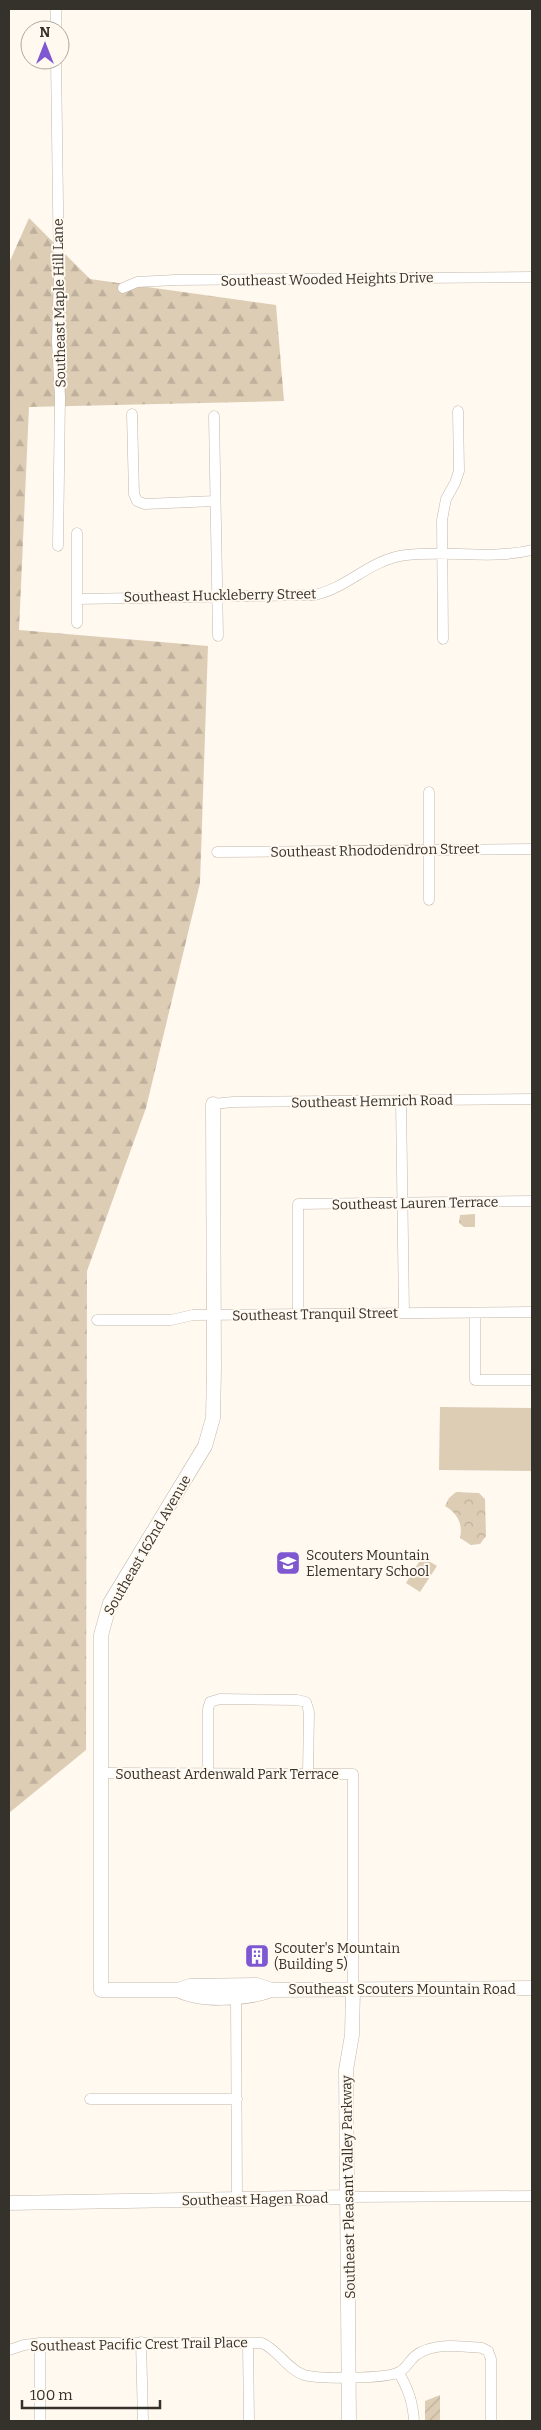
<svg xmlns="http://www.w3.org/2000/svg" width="541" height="2430" font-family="Bitter,serif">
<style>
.grass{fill:#ddcdb5}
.forest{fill:url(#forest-firs)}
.park{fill:url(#park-crowns)}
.garden{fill:url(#garden-furrows)}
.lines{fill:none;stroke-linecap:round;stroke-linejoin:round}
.street-casing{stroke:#c1b7a9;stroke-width:11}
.secondary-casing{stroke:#c1b7a9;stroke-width:15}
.street{stroke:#fff;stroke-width:10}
.secondary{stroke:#fff;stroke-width:14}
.labels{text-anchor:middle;stroke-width:4;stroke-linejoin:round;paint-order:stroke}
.street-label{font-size:14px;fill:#35312b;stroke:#fff9f0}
.poi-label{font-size:14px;fill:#35312b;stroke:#fff9f0;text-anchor:start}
</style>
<defs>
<pattern id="forest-firs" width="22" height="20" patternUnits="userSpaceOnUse" patternTransform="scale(1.25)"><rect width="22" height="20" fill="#ddcdb5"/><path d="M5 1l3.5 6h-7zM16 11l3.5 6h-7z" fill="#beb09c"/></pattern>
<pattern id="park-crowns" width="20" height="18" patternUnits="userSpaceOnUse" patternTransform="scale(1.25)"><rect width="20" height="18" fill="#ddcdb5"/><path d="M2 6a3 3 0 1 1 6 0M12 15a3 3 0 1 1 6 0" fill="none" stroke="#beb09c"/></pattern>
<pattern id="garden-furrows" width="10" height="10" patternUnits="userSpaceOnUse" patternTransform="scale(1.25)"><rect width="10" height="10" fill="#ddcdb5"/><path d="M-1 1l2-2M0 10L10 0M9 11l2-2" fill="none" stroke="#beb09c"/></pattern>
</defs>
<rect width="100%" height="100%" fill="#fff9f0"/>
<path class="grass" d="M 440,1407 L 532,1408 L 532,1471 L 439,1470 Z
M 422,1557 L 437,1566 L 420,1592 L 406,1583 Z"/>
<path class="forest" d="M 29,218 L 90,279 L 276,305 L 284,401 L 29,407 L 19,630 L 208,646 L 200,883 L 146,1108 L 87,1271 L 86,1750 L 9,1813 L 9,263 Z"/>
<path class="park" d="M 475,1214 L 475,1227 L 464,1227 L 459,1223 L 460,1215 Z
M 456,1492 L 479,1493 L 485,1499 L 486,1536 L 480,1544 L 471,1545 L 460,1538 C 463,1524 458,1514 445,1506 L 449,1498 Z"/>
<path class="garden" d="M 440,2395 L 440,2421 L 425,2421 L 425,2401 Z"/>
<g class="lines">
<defs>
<path id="street" d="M 56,30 L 56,9
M 56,60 L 59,277 L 57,341 L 60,397 L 58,546
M 123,288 L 137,282 L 175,280 L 532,277
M 132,414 L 134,494 L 137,501 L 145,504 L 215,501
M 214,416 L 218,636
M 77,533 L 77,623
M 77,599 L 315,595 C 349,587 371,559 406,555 C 448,550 491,560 532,550
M 443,639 L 442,520 L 446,499 L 455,483 L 459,471 L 458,411
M 429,792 L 429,900
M 217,852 L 532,849
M 401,1101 L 404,1313
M 213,1104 L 233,1102 L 532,1099
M 475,1313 L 475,1380 L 532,1380
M 298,1314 L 298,1204 L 532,1201
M 97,1320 L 171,1320 L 193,1315 L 532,1312
M 102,1773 L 353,1774 L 353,1989
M 208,1774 L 208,1709 L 210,1702 L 220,1699 L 297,1700 L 306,1702 L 309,1712 L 308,1774
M 236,1996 L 237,2199
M 90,2099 L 237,2099
M 349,2197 L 532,2196
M 141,2342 L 143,2421
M 40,2343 L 40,2421
M 248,2343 L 249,2421
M 9,2350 L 24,2345 L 40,2343 L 262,2343 C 278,2350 287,2369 304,2375 C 318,2379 387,2379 399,2372 C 406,2369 409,2361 415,2356 C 432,2342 461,2346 482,2348 L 488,2351 L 491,2359 L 491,2421
M 399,2373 C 408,2389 413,2402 414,2421"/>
<path id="secondary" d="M 213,1104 L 214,1369 L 213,1418 L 205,1446 L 110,1603 L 101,1635 L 101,1990 L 178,1990 L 190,1986 L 257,1985 L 272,1990 L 532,1988
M 178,1990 C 201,2002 247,1999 272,1990
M 9,2203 L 349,2197
M 349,2421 L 346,2070 L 352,2035 L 353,1989"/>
</defs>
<use href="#street" class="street-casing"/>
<use href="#secondary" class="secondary-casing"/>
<use href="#street" class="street"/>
<use href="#secondary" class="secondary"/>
</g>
<defs>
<symbol id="school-square" viewBox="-11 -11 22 22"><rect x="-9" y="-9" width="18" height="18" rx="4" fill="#7e57d1" stroke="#fff9f0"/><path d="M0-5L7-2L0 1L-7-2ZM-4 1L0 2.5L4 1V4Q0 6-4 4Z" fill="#fff"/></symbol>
<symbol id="building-square" viewBox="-11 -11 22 22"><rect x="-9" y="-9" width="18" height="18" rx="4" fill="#7e57d1" stroke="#fff9f0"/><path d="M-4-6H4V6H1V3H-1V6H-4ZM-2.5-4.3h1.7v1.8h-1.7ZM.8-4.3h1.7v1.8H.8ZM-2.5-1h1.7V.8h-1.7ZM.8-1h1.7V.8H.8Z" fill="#fff"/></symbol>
</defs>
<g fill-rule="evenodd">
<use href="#school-square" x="274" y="1549" width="28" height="28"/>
<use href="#building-square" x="243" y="1942" width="28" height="28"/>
</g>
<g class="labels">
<g class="street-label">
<text transform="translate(327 279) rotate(-1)" y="5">Southeast Wooded Heights Drive</text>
<text transform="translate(59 303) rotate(-91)" y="5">Southeast Maple Hill Lane</text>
<text transform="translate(220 595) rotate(-1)" y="5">Southeast Huckleberry Street</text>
<text transform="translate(375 850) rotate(-1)" y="5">Southeast Rhododendron Street</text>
<text transform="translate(372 1101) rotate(-1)" y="5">Southeast Hemrich Road</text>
<text transform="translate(415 1203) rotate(-1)" y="5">Southeast Lauren Terrace</text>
<text transform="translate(315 1314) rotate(-1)" y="5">Southeast Tranquil Street</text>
<text transform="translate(147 1545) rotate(-60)" y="5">Southeast 162nd Avenue</text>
<text x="227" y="1779">Southeast Ardenwald Park Terrace</text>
<text x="402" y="1994">Southeast Scouters Mountain Road</text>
<text transform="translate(348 2187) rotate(-91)" y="5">Southeast Pleasant Valley Parkway</text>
<text transform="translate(255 2199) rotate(-1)" y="5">Southeast Hagen Road</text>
<text transform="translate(139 2344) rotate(-1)" y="5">Southeast Pacific Crest Trail Place</text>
</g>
<g class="poi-label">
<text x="306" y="1560">Scouters Mountain<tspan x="306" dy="16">Elementary School</tspan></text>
<text x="274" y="1953">Scouter's Mountain<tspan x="274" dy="16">(Building 5)</tspan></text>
</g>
</g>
<rect width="541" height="2430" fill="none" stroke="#35312b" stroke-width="20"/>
<g transform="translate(45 45)"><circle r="24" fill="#fff9f0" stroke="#aea9a1"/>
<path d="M0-4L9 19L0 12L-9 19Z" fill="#7e57d1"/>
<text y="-8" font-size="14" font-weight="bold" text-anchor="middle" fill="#35312b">N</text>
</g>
<path d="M22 2400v8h138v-8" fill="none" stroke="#35312b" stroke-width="2.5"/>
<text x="30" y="2400" font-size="15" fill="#35312b" stroke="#fff9f0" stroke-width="4" paint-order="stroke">100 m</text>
</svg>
